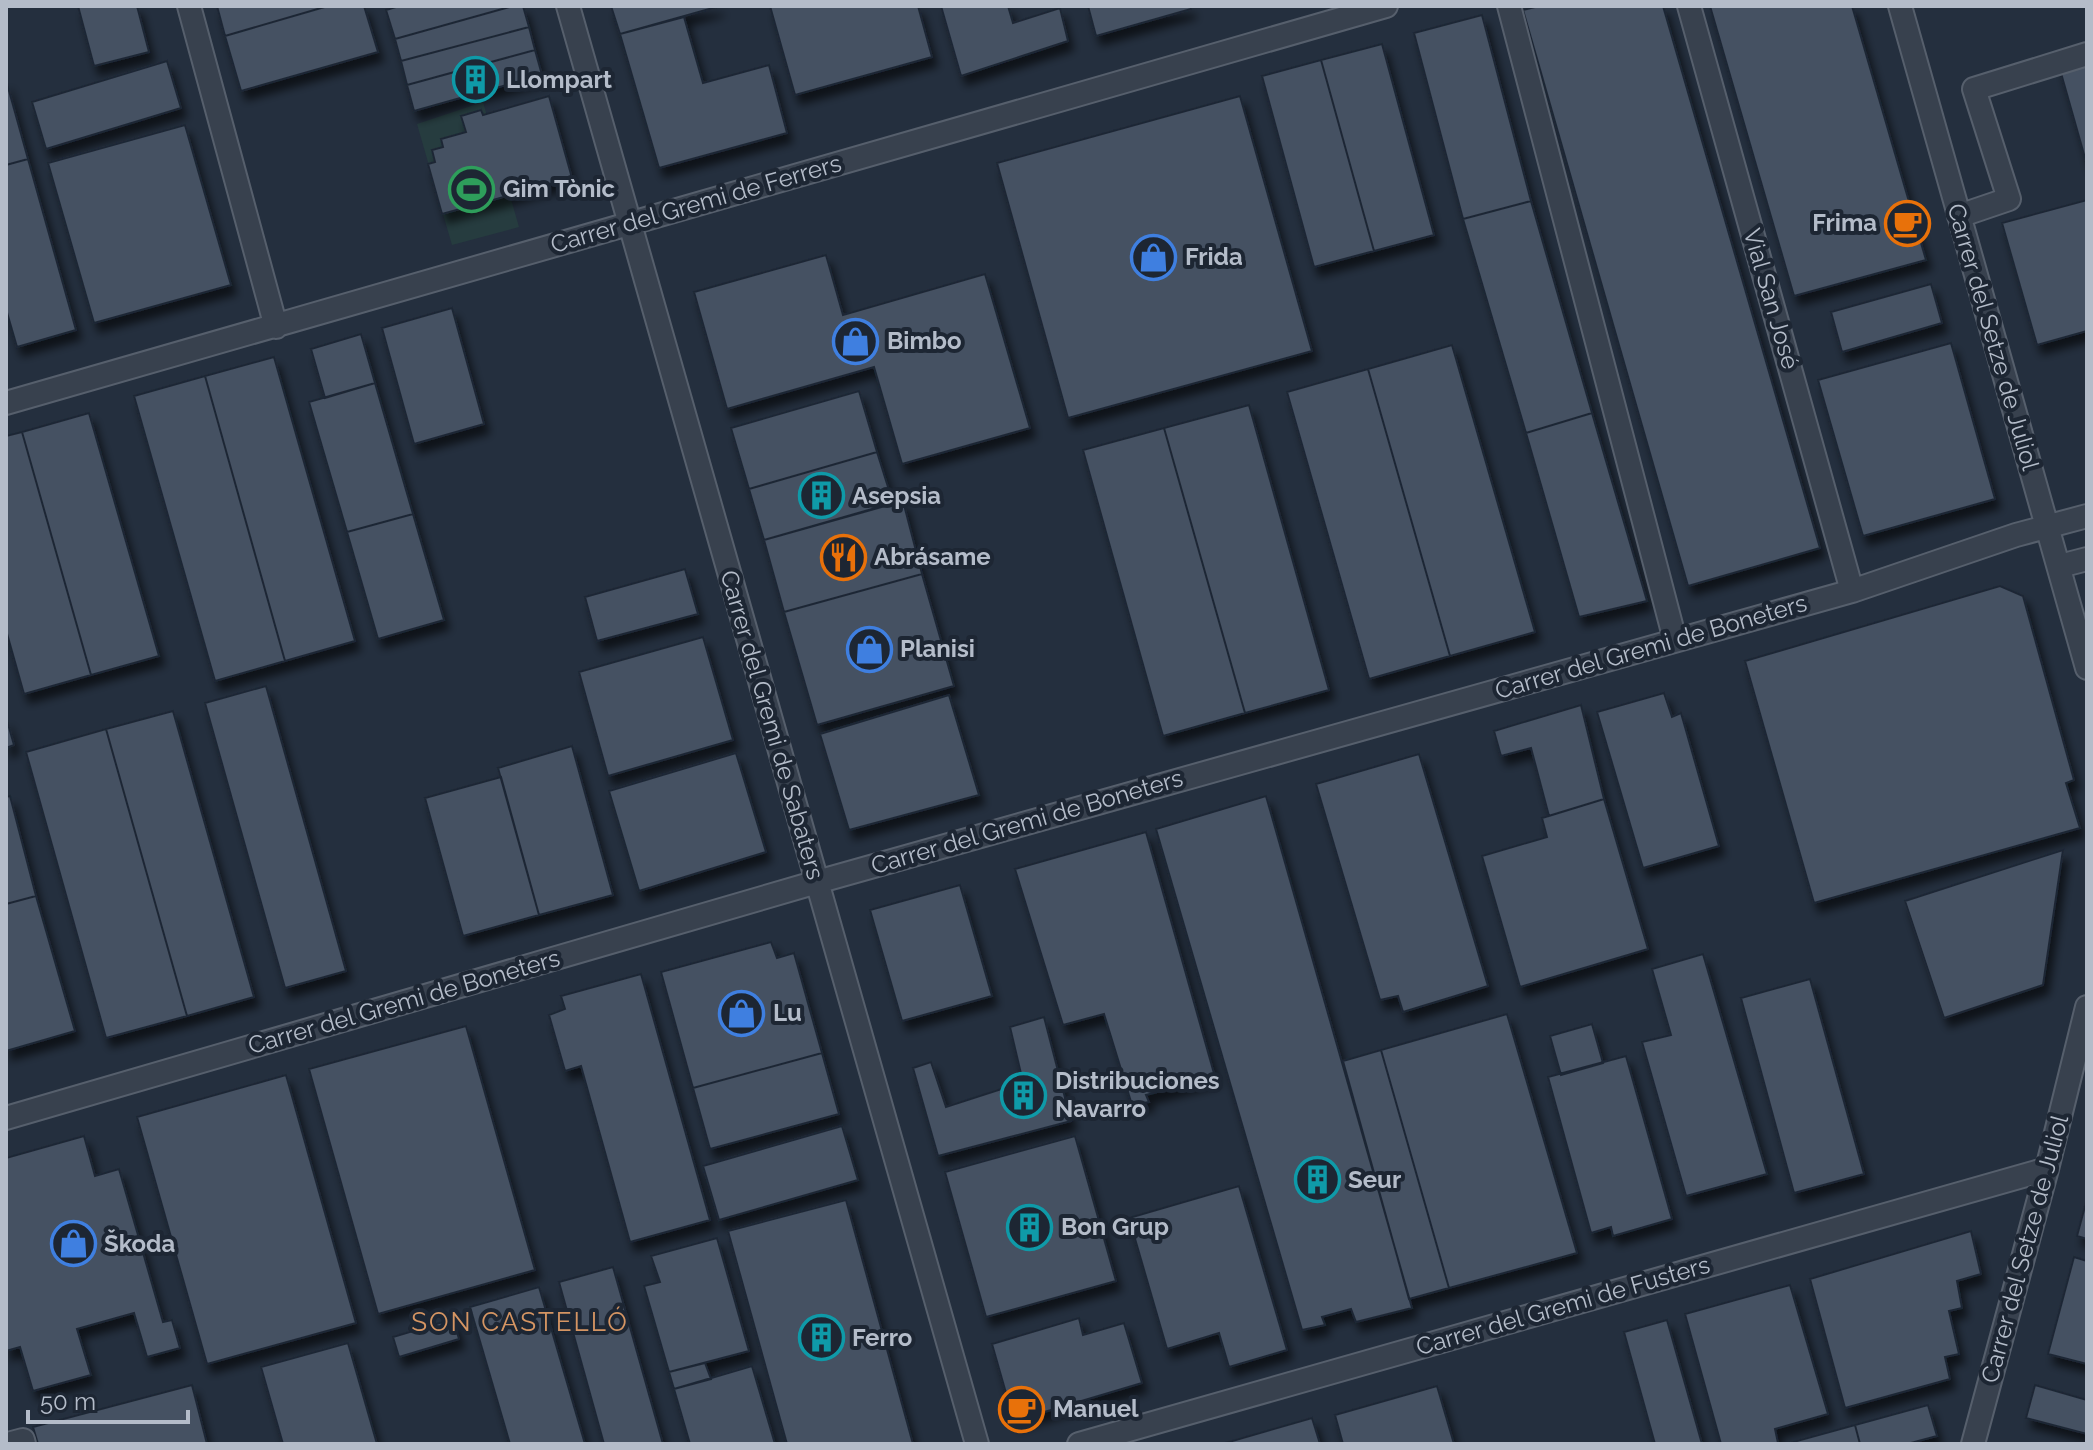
<svg xmlns="http://www.w3.org/2000/svg" width="2093" height="1450" font-family="Raleway,sans-serif">
<style>
.green{fill:#263c3f}
.building{fill:#455162;stroke:#1f2835;stroke-width:2;filter:url(#shadow)}
.lines{fill:none;stroke-linecap:round;stroke-linejoin:round}
.minor-casing{stroke:#565f6c;stroke-width:26}
.minor{stroke:#38414e;stroke-width:22}
.labels{text-anchor:middle;stroke-width:8;stroke-linejoin:round;paint-order:stroke}
.poi-label{font-size:24px;font-weight:bold;fill:#b4bcc9;stroke:#1d2633;text-anchor:start}
.street-label{font-size:24px;fill:#b4bcc9;stroke:#1d2633}
.neighbourhood-label{font-size:26px;letter-spacing:2px;fill:#d59563;stroke:#1d2633}
</style>
<defs>
<filter id="shadow"><feDropShadow dx="5" dy="9" stdDeviation="4" flood-color="#0009"/></filter>
</defs>
<rect width="100%" height="100%" fill="#242f3e"/>
<path class="green" d="M 483,102 L 519,227 L 452,245 L 417,124 Z"/>
<path class="building" d="M 78,6 L 137,6 L 149,52 L 94,66 Z
M 217,6 L 328,6 L 225,36 Z
M 328,6 L 364,6 L 378,52 L 241,91 L 225,36 Z
M 399,6 L 513,6 L 395,39 L 386,10 Z
M 513,6 L 523,6 L 529,27 L 401,61 L 395,39 Z
M 611,6 L 720,6 L 620,34 Z
M 770,6 L 918,6 L 932,57 L 795,95 Z
M 941,6 L 1008,6 L 1013,23 L 1060,8 L 1068,41 L 961,76 Z
M 1088,6 L 1190,6 L 1191,9 L 1096,36 Z
M 1539,6 L 1663,6 L 1820,548 L 1688,586 L 1523,10 Z
M 1710,6 L 1852,6 L 1926,260 L 1794,296 Z
M 1482,15 L 1531,201 L 1463,219 L 1414,33 Z
M 684,17 L 703,83 L 769,65 L 787,133 L 659,168 L 620,34 Z
M 529,27 L 535,50 L 407,85 L 401,61 Z
M 1382,44 L 1434,235 L 1374,251 L 1321,60 Z
M 535,50 L 542,75 L 414,111 L 407,85 Z
M 2087,58 L 2087,165 L 2059,66 Z
M 1321,60 L 1374,251 L 1314,267 L 1262,76 Z
M 167,61 L 181,108 L 46,149 L 32,102 Z
M 6,80 L 28,159 L 6,165 Z
M 549,96 L 572,178 L 442,214 L 428,164 L 435,162 L 432,150 L 443,147 L 441,139 L 466,132 L 461,116 L 481,110 L 483,115 Z
M 1240,96 L 1312,351 L 1068,418 L 997,163 Z
M 185,125 L 231,285 L 94,323 L 48,163 Z
M 28,159 L 76,330 L 17,347 L 6,309 L 6,165 Z
M 2087,200 L 2087,331 L 2037,345 L 2002,223 Z
M 1531,201 L 1592,413 L 1526,433 L 1463,219 Z
M 826,255 L 843,315 L 985,274 L 1030,428 L 902,464 L 874,367 L 727,409 L 694,292 Z
M 1931,284 L 1942,323 L 1842,352 L 1831,312 Z
M 452,308 L 484,424 L 414,444 L 382,328 Z
M 361,334 L 375,383 L 325,398 L 311,349 Z
M 1951,343 L 1995,499 L 1863,536 L 1818,380 Z
M 1452,345 L 1535,632 L 1450,656 L 1368,369 Z
M 274,357 L 355,641 L 285,661 L 205,376 Z
M 1368,369 L 1450,656 L 1369,679 L 1287,392 Z
M 205,376 L 285,661 L 215,681 L 134,396 Z
M 375,383 L 413,514 L 347,532 L 309,402 Z
M 859,391 L 877,452 L 749,489 L 731,428 Z
M 1249,405 L 1329,690 L 1245,713 L 1164,428 Z
M 89,413 L 159,656 L 91,675 L 22,432 Z
M 1592,413 L 1647,601 L 1579,617 L 1526,433 Z
M 1164,428 L 1245,713 L 1163,736 L 1083,450 Z
M 22,432 L 91,675 L 24,694 L 6,630 L 6,436 Z
M 877,452 L 893,503 L 764,540 L 749,489 Z
M 903,501 L 922,574 L 784,612 L 764,540 Z
M 413,514 L 444,620 L 378,639 L 347,532 Z
M 685,569 L 698,614 L 597,641 L 585,597 Z
M 922,574 L 954,686 L 817,725 L 784,612 Z
M 2000,586 L 2023,596 L 2074,780 L 2066,783 L 2080,828 L 1814,903 L 1745,661 Z
M 703,637 L 733,740 L 608,776 L 579,672 Z
M 266,686 L 346,971 L 285,988 L 205,703 Z
M 1664,693 L 1672,717 L 1681,713 L 1719,846 L 1643,868 L 1597,712 Z
M 949,695 L 979,795 L 849,830 L 820,734 Z
M 1581,705 L 1604,799 L 1549,816 L 1531,748 L 1501,756 L 1494,731 Z
M 173,711 L 254,997 L 187,1016 L 106,729 Z
M 6,717 L 14,745 L 6,748 Z
M 106,729 L 187,1016 L 106,1038 L 26,752 Z
M 572,746 L 613,895 L 539,915 L 498,768 Z
M 736,753 L 766,852 L 639,891 L 609,791 Z
M 1419,754 L 1488,986 L 1403,1012 L 1398,996 L 1380,1000 L 1316,784 Z
M 501,777 L 539,915 L 463,936 L 425,798 Z
M 10,796 L 36,896 L 6,904 L 6,797 Z
M 1266,796 L 1412,1308 L 1356,1322 L 1351,1309 L 1322,1317 L 1325,1325 L 1302,1330 L 1156,829 Z
M 1604,799 L 1648,949 L 1520,987 L 1482,856 L 1547,837 L 1542,818 Z
M 1146,832 L 1215,1077 L 1146,1095 L 1149,1102 L 1132,1105 L 1104,1014 L 1063,1025 L 1015,869 Z
M 2063,850 L 2043,985 L 1944,1018 L 1905,901 Z
M 960,885 L 992,996 L 902,1021 L 870,910 Z
M 36,896 L 75,1031 L 6,1051 L 6,904 Z
M 771,942 L 777,958 L 794,953 L 822,1053 L 693,1088 L 661,972 Z
M 1703,954 L 1767,1174 L 1686,1196 L 1642,1042 L 1671,1035 L 1652,969 Z
M 641,974 L 710,1220 L 630,1242 L 581,1066 L 565,1071 L 549,1015 L 565,1009 L 561,996 Z
M 1810,979 L 1864,1174 L 1794,1193 L 1741,998 Z
M 1507,1014 L 1577,1253 L 1449,1288 L 1381,1050 Z
M 1044,1017 L 1071,1121 L 938,1156 L 913,1068 L 931,1062 L 946,1107 L 1023,1082 L 1010,1027 Z
M 1592,1024 L 1603,1063 L 1561,1075 L 1550,1036 Z
M 466,1026 L 535,1270 L 378,1314 L 309,1069 Z
M 1381,1050 L 1449,1288 L 1409,1299 L 1343,1061 Z
M 822,1053 L 839,1114 L 710,1149 L 693,1088 Z
M 1626,1056 L 1672,1219 L 1613,1236 L 1611,1227 L 1591,1233 L 1548,1077 Z
M 286,1075 L 356,1323 L 207,1364 L 137,1117 Z
M 842,1126 L 858,1180 L 719,1220 L 703,1166 Z
M 84,1136 L 95,1176 L 119,1169 L 163,1322 L 172,1320 L 180,1348 L 147,1357 L 134,1313 L 77,1329 L 91,1375 L 33,1391 L 20,1347 L 6,1351 L 6,1158 Z
M 1075,1136 L 1116,1281 L 986,1317 L 945,1172 Z
M 1239,1186 L 1287,1350 L 1229,1367 L 1219,1333 L 1167,1349 L 1129,1218 Z
M 2087,1199 L 2087,1239 L 2077,1236 Z
M 846,1200 L 913,1444 L 787,1444 L 728,1231 Z
M 1971,1231 L 1981,1274 L 1957,1281 L 1962,1308 L 1949,1311 L 1959,1354 L 1945,1357 L 1950,1379 L 1845,1408 L 1810,1279 Z
M 717,1238 L 749,1351 L 669,1372 L 644,1286 L 660,1282 L 651,1256 Z
M 2074,1257 L 2087,1261 L 2087,1364 L 2048,1354 Z
M 613,1267 L 663,1444 L 604,1444 L 559,1282 Z
M 1790,1285 L 1828,1414 L 1775,1429 L 1778,1443 L 1721,1444 L 1685,1314 Z
M 539,1287 L 585,1444 L 510,1444 L 470,1307 Z
M 1079,1318 L 1083,1335 L 1124,1323 L 1142,1383 L 1014,1421 L 992,1344 Z
M 453,1319 L 459,1339 L 399,1357 L 393,1337 Z
M 1667,1320 L 1702,1444 L 1655,1444 L 1624,1332 Z
M 348,1343 L 377,1444 L 283,1444 L 261,1367 Z
M 705,1363 L 711,1379 L 674,1389 L 669,1372 Z
M 752,1366 L 775,1444 L 690,1444 L 674,1389 Z
M 192,1385 L 207,1444 L 38,1444 L 33,1427 Z
M 2035,1385 L 2087,1400 L 2087,1434 L 2026,1418 Z
M 1437,1386 L 1454,1444 L 1343,1444 L 1335,1415 Z
M 1928,1405 L 1937,1436 L 1907,1444 L 1860,1444 L 1855,1425 Z
M 1312,1418 L 1320,1444 L 1222,1444 Z
M 1855,1425 L 1860,1444 L 1786,1444 Z"/>
<g class="lines">
<defs>
<path id="minor" d="M 189,6 L 276,327
M 568,6 L 977,1444
M 1509,6 L 1675,640
M 1689,6 L 1852,591
M 1900,6 L 2087,668
M 1959,216 L 2009,199 L 1974,89 L 2087,54
M 6,403 L 1386,6
M 2060,566 L 2087,559
M 6,1118 L 817,882 L 1852,591 L 2016,535 L 2087,516
M 8,1444 L 23,1440 L 24,1444
M 1079,1444 L 2047,1169
M 1973,1444 L 2047,1169 L 2087,1007"/>
</defs>
<use href="#minor" class="minor-casing"/>
<use href="#minor" class="minor"/>
</g>
<defs>
<symbol id="building-ring" viewBox="-11 -11 22 22"><circle r="9.5" fill="#1d2633" stroke="#0f9aa8" stroke-width="1.5"/><path d="M-4-6H4V6H1V3H-1V6H-4ZM-2.5-4.3h1.7v1.8h-1.7ZM.8-4.3h1.7v1.8H.8ZM-2.5-1h1.7V.8h-1.7ZM.8-1h1.7V.8H.8Z" fill="#0f9aa8"/></symbol>
<symbol id="stadium-ring" viewBox="-11 -11 22 22"><circle r="9.5" fill="#1d2633" stroke="#2e9e5b" stroke-width="1.5"/><path d="M0-5a6.5 5 0 1 0 0 10a6.5 5 0 1 0 0-10ZM-3.5-1.8h7v3.6h-7Z" fill="#2e9e5b"/></symbol>
<symbol id="cafe-ring" viewBox="-11 -11 22 22"><circle r="9.5" fill="#1d2633" stroke="#e8710a" stroke-width="1.5"/><path d="M-5.5-4.5H6V0H3Q3 3.5 0 3.5H-2.5Q-5.5 3.5-5.5 0ZM3-3.2v2h1.7v-2ZM-6 4.5H4V6H-6Z" fill="#e8710a"/></symbol>
<symbol id="shop-ring" viewBox="-11 -11 22 22"><circle r="9.5" fill="#1d2633" stroke="#3f7fe0" stroke-width="1.5"/><path d="M-5-2.5h2.3a2.7 3.5 0 0 1 5.4 0H5L5.5 6h-11ZM-1.5-2.5h3a1.5 2.3 0 0 0-3 0Z" fill="#3f7fe0"/></symbol>
<symbol id="restaurant-ring" viewBox="-11 -11 22 22"><circle r="9.5" fill="#1d2633" stroke="#e8710a" stroke-width="1.5"/><path d="M-5-6h1v4h1v-4h1v4h1v-4h1v5L-1.5 .5V6h-2V.5L-5-1ZM5-6V6H3V1.5H1.5Q1.5-4 5-6Z" fill="#e8710a"/></symbol>
</defs>
<g fill-rule="evenodd">
<use href="#building-ring" x="450" y="54" width="51" height="51"/>
<use href="#stadium-ring" x="446" y="164" width="51" height="51"/>
<use href="#cafe-ring" x="1882" y="198" width="51" height="51"/>
<use href="#shop-ring" x="1128" y="232" width="51" height="51"/>
<use href="#shop-ring" x="830" y="316" width="51" height="51"/>
<use href="#building-ring" x="796" y="470" width="51" height="51"/>
<use href="#restaurant-ring" x="818" y="532" width="51" height="51"/>
<use href="#shop-ring" x="844" y="624" width="51" height="51"/>
<use href="#shop-ring" x="716" y="988" width="51" height="51"/>
<use href="#building-ring" x="998" y="1070" width="51" height="51"/>
<use href="#building-ring" x="1292" y="1154" width="51" height="51"/>
<use href="#building-ring" x="1004" y="1202" width="51" height="51"/>
<use href="#shop-ring" x="48" y="1218" width="51" height="51"/>
<use href="#building-ring" x="796" y="1312" width="51" height="51"/>
<use href="#cafe-ring" x="996" y="1384" width="51" height="51"/>
</g>
<g class="labels">
<g class="poi-label">
<text x="506" y="88">Llompart</text>
<text x="503" y="197">Gim Tònic</text>
<text x="1877" y="231" text-anchor="end">Frima</text>
<text x="1185" y="265">Frida</text>
<text x="887" y="349">Bimbo</text>
<text x="852" y="504">Asepsia</text>
<text x="874" y="565">Abrásame</text>
<text x="900" y="657">Planisi</text>
<text x="773" y="1021">Lu</text>
<text x="1055" y="1089">Distribuciones<tspan x="1055" dy="28">Navarro</tspan></text>
<text x="1348" y="1188">Seur</text>
<text x="1061" y="1235">Bon Grup</text>
<text x="104" y="1252">Škoda</text>
<text x="852" y="1346">Ferro</text>
<text x="1053" y="1417">Manuel</text>
</g>
<g class="street-label">
<text transform="translate(696 204) rotate(-16)" y="8">Carrer del Gremi de Ferrers</text>
<text transform="translate(1771 299) rotate(74)" y="8">Vial San José</text>
<text transform="translate(1993 337) rotate(74)" y="8">Carrer del Setze de Juliol</text>
<text transform="translate(1651 647) rotate(-16)" y="8">Carrer del Gremi de Boneters</text>
<text transform="translate(772 725) rotate(74)" y="8">Carrer del Gremi de Sabaters</text>
<text transform="translate(1027 822) rotate(-16)" y="8">Carrer del Gremi de Boneters</text>
<text transform="translate(404 1002) rotate(-16)" y="8">Carrer del Gremi de Boneters</text>
<text transform="translate(2025 1249) rotate(-75)" y="8">Carrer del Setze de Juliol</text>
<text transform="translate(1563 1306) rotate(-16)" y="8">Carrer del Gremi de Fusters</text>
</g>
<g class="neighbourhood-label">
<text x="520" y="1331">SON CASTELLÓ</text>
</g>
</g>
<rect width="2093" height="1450" fill="none" stroke="#b4bcc9" stroke-width="16"/>
<path d="M28 1410v12h160v-12" fill="none" stroke="#b4bcc9" stroke-width="4"/>
<text x="40" y="1410" font-size="24" fill="#b4bcc9" stroke="#1d2633" stroke-width="6" paint-order="stroke">50 m</text>
</svg>
